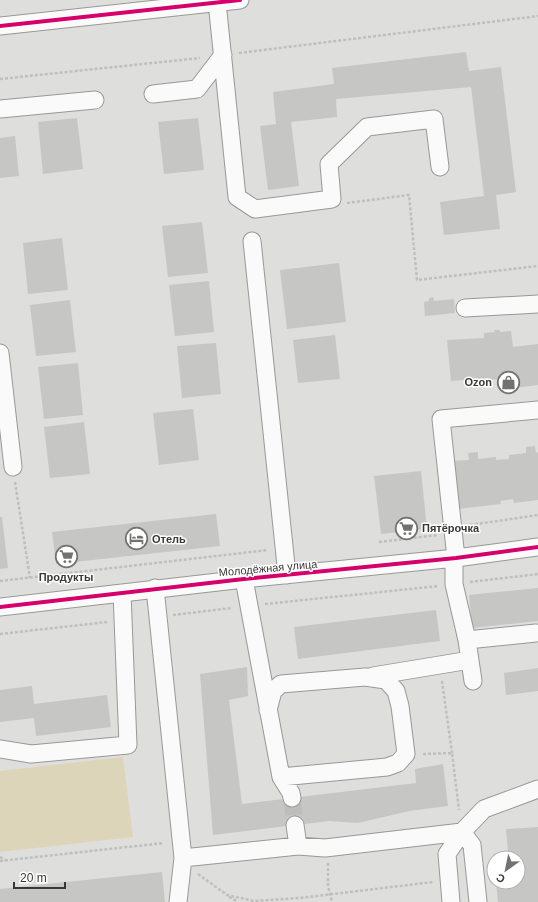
<svg xmlns="http://www.w3.org/2000/svg" width="538" height="902" font-family="Arial,sans-serif">
<style>
.green{fill:#ddd5b9}
.building{fill:#c6c6c4}
.lines{fill:none;stroke-linecap:round;stroke-linejoin:round}
.minor-tunnel{stroke:#bdbdbb;stroke-width:17;stroke-dasharray:17 8;stroke-linecap:butt}
.minor-casing{stroke:#999897;stroke-width:19}
.path{stroke:#bfbfbe;stroke-width:2.5;stroke-dasharray:3 2;stroke-linecap:butt}
.minor{stroke:#fafafa;stroke-width:17}
.cycleway-casing{stroke:#fff;stroke-width:6}
.cycleway{stroke:#d6006c;stroke-width:4}
.labels{text-anchor:middle;stroke-width:3;stroke-linejoin:round;paint-order:stroke}
.poi-label{font-size:11px;font-weight:bold;fill:#393837;stroke:#fff;text-anchor:start}
.street-label{font-size:11px;fill:#393837;stroke:#fff}
</style>
<rect width="100%" height="100%" fill="#dededc"/>
<path class="green" d="M 123,757 L 133,837 L 0,852 L 0,771 Z"/>
<path class="building" d="M 466,52 L 469,71 L 501,67 L 516,192 L 496,195 L 500,229 L 444,235 L 440,202 L 484,196 L 471,87 L 336,99 L 337,117 L 291,122 L 299,186 L 268,190 L 260,126 L 276,124 L 273,92 L 334,84 L 332,68 Z
M 77,118 L 83,169 L 43,174 L 38,122 Z
M 198,118 L 204,170 L 164,174 L 158,122 Z
M 15,136 L 19,176 L 0,178 L 0,138 Z
M 202,222 L 208,273 L 168,277 L 162,226 Z
M 62,238 L 68,290 L 28,294 L 23,243 Z
M 339,263 L 346,322 L 287,329 L 280,270 Z
M 209,281 L 214,332 L 175,336 L 169,285 Z
M 433,297 L 434,301 L 454,299 L 455,313 L 425,316 L 424,302 L 429,301 L 429,298 Z
M 70,300 L 76,352 L 36,356 L 30,305 Z
M 494,330 L 500,330 L 500,332 L 511,331 L 513,347 L 538,344 L 538,385 L 505,389 L 505,388 L 500,388 L 499,379 L 489,380 L 490,385 L 488,385 L 488,378 L 451,381 L 447,340 L 484,338 L 484,333 L 495,332 Z
M 335,335 L 340,379 L 298,383 L 293,340 Z
M 216,343 L 221,394 L 182,398 L 177,346 Z
M 78,363 L 83,415 L 44,419 L 38,367 Z
M 193,409 L 199,460 L 159,465 L 153,413 Z
M 84,422 L 90,474 L 50,478 L 44,427 Z
M 535,446 L 536,453 L 538,452 L 538,500 L 514,503 L 513,499 L 500,501 L 501,504 L 457,509 L 452,461 L 469,460 L 468,453 L 478,452 L 478,459 L 496,457 L 496,460 L 509,459 L 509,455 L 526,453 L 526,447 Z
M 421,471 L 427,529 L 381,534 L 374,476 Z
M 216,514 L 220,546 L 56,564 L 52,532 Z
M 0,517 L 2,517 L 8,568 L 0,569 Z
M 538,588 L 538,621 L 472,628 L 469,595 Z
M 436,610 L 440,641 L 298,659 L 294,627 Z
M 247,667 L 248,696 L 229,700 L 242,804 L 416,783 L 415,769 L 443,764 L 448,806 L 409,811 L 358,823 L 329,821 L 213,835 L 200,674 Z
M 538,668 L 538,691 L 506,695 L 504,673 Z
M 32,686 L 34,704 L 107,695 L 111,727 L 36,736 L 34,718 L 0,722 L 0,690 Z
M 538,827 L 538,902 L 498,902 L 496,882 L 518,882 L 518,858 L 493,858 L 493,854 L 508,852 L 506,829 Z
M 162,872 L 165,902 L 0,902 L 0,889 Z"/>
<g class="lines">
<path class="minor-tunnel" d="M 292,798 L 295,825"/>
<defs>
<path id="minor" d="M 217,2 L 237,197 L 255,209 L 332,199 L 329,164 L 367,127 L 434,119 L 440,167
M 0,26 L 240,0
M 153,94 L 197,89 L 223,55
M 0,109 L 95,100
M 252,241 L 287,575
M 465,308 L 538,304
M 0,353 L 13,467
M 454,558 L 454,584 L 467,640 L 473,681
M 456,558 L 441,419 L 538,410
M 244,579 L 281,777 L 291,793 L 292,798
M 155,588 L 183,858 L 178,902
M 0,607 L 244,579 L 456,558 L 538,547
M 467,640 L 536,633
M 373,676 L 470,660
M 268,710 L 273,691 L 281,684 L 365,677 L 386,680 L 396,691 L 400,706 L 406,754 L 398,763 L 387,767 L 281,777
M 0,749 L 31,754 L 128,745 L 122,593
M 295,825 L 298,846
M 183,858 L 298,846 L 325,848 L 462,832 L 484,809 L 538,789
M 451,902 L 447,854 L 462,832 L 472,845 L 478,902"/>
</defs>
<use href="#minor" class="minor-casing"/>
<path class="path" d="M 239,53 L 538,16
M 0,79 L 200,58
M 347,203 L 409,195 L 417,280 L 538,266
M 15,482 L 30,578
M 470,525 L 538,515
M 379,542 L 438,535
M 0,581 L 268,550
M 470,582 L 538,574
M 265,604 L 439,586
M 173,615 L 232,608
M 0,634 L 107,622
M 442,681 L 452,753
M 423,754 L 452,753 L 459,810
M 0,857 L 5,860
M 0,861 L 164,843
M 328,863 L 328,886 L 332,902
M 198,874 L 227,895 L 254,901 L 300,898 L 433,882
M 229,897 L 238,902"/>
<use href="#minor" class="minor"/>
<defs>
<path id="cycleway" d="M 0,26 L 240,0
M 0,607 L 244,579 L 456,558 L 538,547"/>
</defs>
<use href="#cycleway" class="cycleway-casing"/>
<use href="#cycleway" class="cycleway"/>
</g>
<defs>
<symbol id="shop-ring" viewBox="-11 -11 22 22"><circle r="9.5" fill="#fff" stroke="#737271" stroke-width="1.5"/><path d="M-5-2.5h2.3a2.7 3.5 0 0 1 5.4 0H5L5.5 6h-11ZM-1.5-2.5h3a1.5 2.3 0 0 0-3 0Z" fill="#737271"/></symbol>
<symbol id="supermarket-ring" viewBox="-11 -11 22 22"><circle r="9.5" fill="#fff" stroke="#737271" stroke-width="1.5"/><path d="M-6-5.5h2.5l.6 2H6L4.5 2H-2.5L-4.4-4H-6ZM-1.5 3.2a1.3 1.3 0 1 0 .1 0ZM3 3.2a1.3 1.3 0 1 0 .1 0Z" fill="#737271"/></symbol>
<symbol id="hotel-ring" viewBox="-11 -11 22 22"><circle r="9.5" fill="#fff" stroke="#737271" stroke-width="1.5"/><path d="M-6-4.5h1.5V1H6V5H4.5V3h-9V5H-6ZM-4 0a1.8 1.8 0 1 1 3.6 0ZM.5 0V-2.5h3Q6-2.5 6 0Z" fill="#737271"/></symbol>
</defs>
<g fill-rule="evenodd">
<use href="#shop-ring" x="496" y="370" width="25" height="25"/>
<use href="#supermarket-ring" x="394" y="516" width="25" height="25"/>
<use href="#hotel-ring" x="124" y="526" width="25" height="25"/>
<use href="#supermarket-ring" x="54" y="544" width="25" height="25"/>
</g>
<g class="labels">
<g class="poi-label">
<text x="492" y="386" text-anchor="end">Ozon</text>
<text x="422" y="532">Пятёрочка</text>
<text x="152" y="543">Отель</text>
<text x="66" y="581" text-anchor="middle">Продукты</text>
</g>
<g class="street-label">
<text transform="translate(268 568) rotate(-5)" y="4">Молодёжная улица</text>
</g>
</g>
<g transform="translate(506 870) rotate(213)"><circle r="19" fill="#ffffff" stroke="#b0afaf"/>
<path d="M0-3L7 15L0 10L-7 15Z" fill="#737271"/>
<text y="-6" font-size="11" font-weight="bold" text-anchor="middle" fill="#393837">С</text>
</g>
<path d="M14 882v6h51v-6" fill="none" stroke="#393837" stroke-width="2"/>
<text x="20" y="882" font-size="12" fill="#393837" stroke="#ffffff" stroke-width="3" paint-order="stroke">20 m</text>
</svg>
